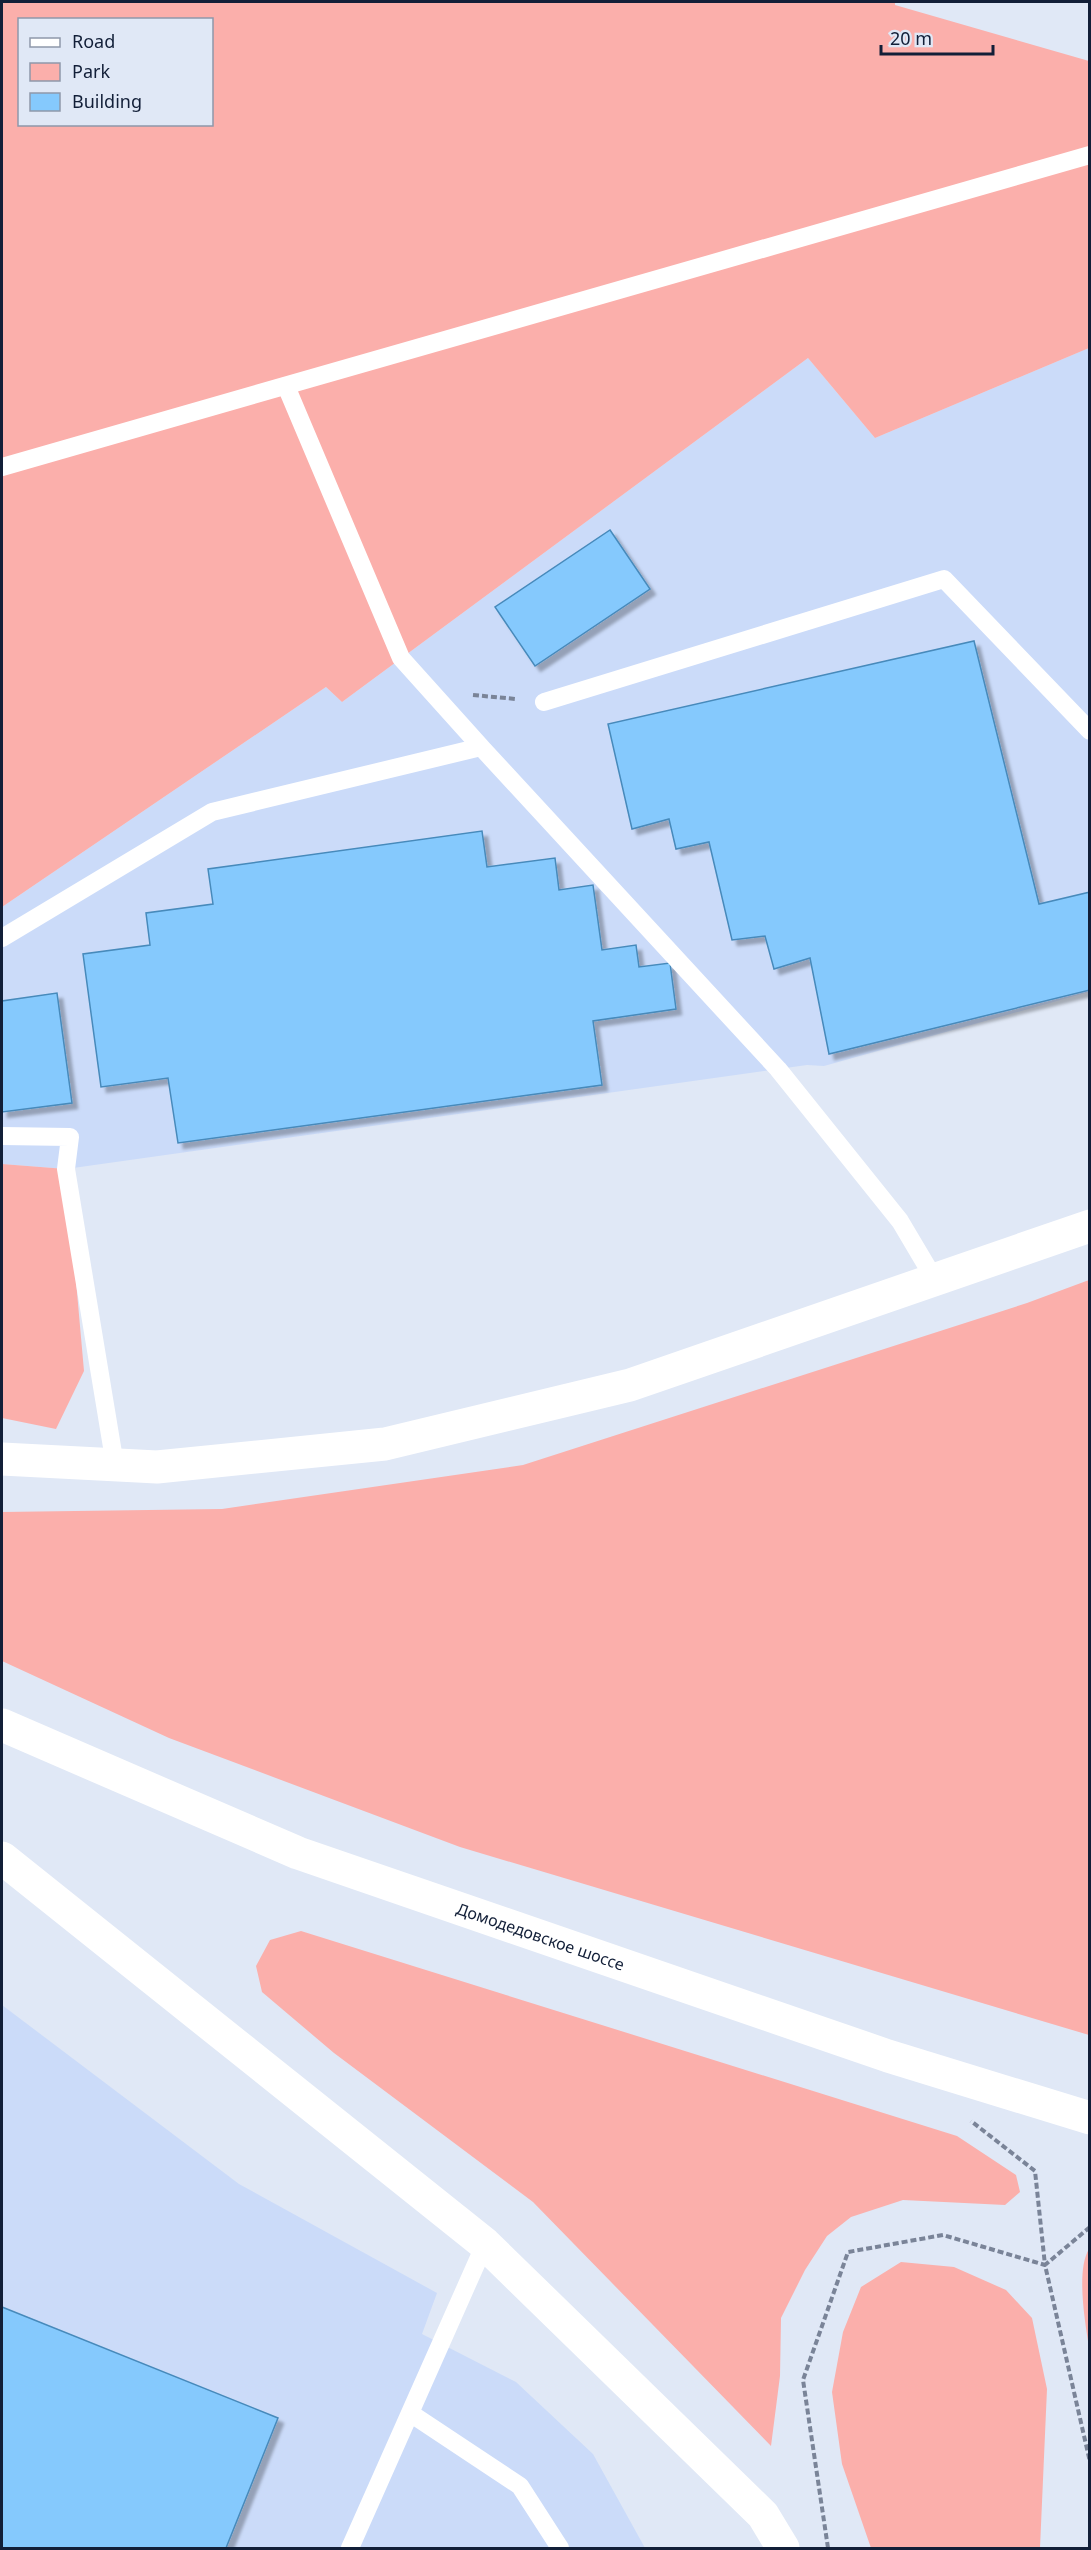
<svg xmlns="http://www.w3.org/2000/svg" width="1091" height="2550" font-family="'Noto Sans',sans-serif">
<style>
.built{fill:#cbdbf9}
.green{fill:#fbafab;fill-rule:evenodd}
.building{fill:#85c9fd;stroke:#478abb;stroke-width:1.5;filter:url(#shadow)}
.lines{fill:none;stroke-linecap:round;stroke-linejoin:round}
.path{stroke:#7a8498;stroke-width:4;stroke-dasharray:6 3;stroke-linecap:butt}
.service{stroke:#fff;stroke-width:18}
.secondary{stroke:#fff;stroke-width:33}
.labels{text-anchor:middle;stroke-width:5;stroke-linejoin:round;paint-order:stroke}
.street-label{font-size:16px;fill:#121f38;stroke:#e0e8f6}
</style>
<defs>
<filter id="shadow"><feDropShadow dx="5.5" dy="5.5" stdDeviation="1.5" flood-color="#0004"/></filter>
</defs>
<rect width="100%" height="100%" fill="#e0e8f6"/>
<path class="built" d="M 1089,348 L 1089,992 L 824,1066 L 807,1065 L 66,1169 L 2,1164 L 2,907 L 326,687 L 342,702 L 808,358 L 875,438 Z
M 2,2005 L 239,2184 L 437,2293 L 422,2334 L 516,2382 L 593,2454 L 645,2548 L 2,2548 Z"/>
<path class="green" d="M 2,2 L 895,2 L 895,5 L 1089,61 L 1089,348 L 875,438 L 808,358 L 342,702 L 326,687 L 2,907 ZM 20,20 L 212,20 L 212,124 L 20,124 Z
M 2,1164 L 66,1169 L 84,1371 L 56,1429 L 2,1418 Z
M 1089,1280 L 1089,2035 L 460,1847 L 169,1738 L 2,1661 L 2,1512 L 222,1509 L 523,1465 L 1027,1303 Z
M 301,1931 L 957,2136 L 1016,2175 L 1020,2192 L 1005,2205 L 903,2200 L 851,2217 L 827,2236 L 805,2270 L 781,2318 L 780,2376 L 771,2446 L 533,2202 L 334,2053 L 262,1992 L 256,1966 L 270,1940 Z
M 1089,2249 L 1089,2347 C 1085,2322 1076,2270 1089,2249 Z
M 901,2262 L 954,2267 L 1006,2290 L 1032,2318 L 1047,2389 L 1040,2548 L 871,2548 L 842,2464 L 832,2392 L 843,2332 L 861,2287 Z"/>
<path class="building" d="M 610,530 L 650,589 L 535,666 L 495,607 Z
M 974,641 L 1039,904 L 1090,892 L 1090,990 L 829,1054 L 810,958 L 774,969 L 765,936 L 732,940 L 709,842 L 676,849 L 669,819 L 632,829 L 608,724 Z
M 482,831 L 487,867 L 555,858 L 559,890 L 593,885 L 602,950 L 636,945 L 639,967 L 670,963 L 676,1009 L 593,1021 L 602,1085 L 178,1143 L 168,1078 L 101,1087 L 83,954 L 150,945 L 146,913 L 213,904 L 208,869 Z
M 57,993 L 72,1103 L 2,1112 L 2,1001 Z
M 2,2307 L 278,2418 L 226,2548 L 2,2548 Z"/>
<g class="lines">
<path class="path" d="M 473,695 L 516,699
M 1090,2227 L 1045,2265 L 1090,2462
M 828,2548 L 803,2380 L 848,2252 L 943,2235 L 1045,2265 L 1035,2171 L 971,2121"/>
<path class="service" d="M 286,386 L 401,658 L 481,747
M 2,467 L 1090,155
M 544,702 L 944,579 L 1090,731
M 2,938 L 212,812 L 481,747 L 778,1069 L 900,1221 L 935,1280
M 2,1136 L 70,1137 L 66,1169 L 115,1465
M 410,2413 L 520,2486 L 560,2548
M 350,2548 L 485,2244"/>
<g class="secondary">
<path d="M 2,1459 L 157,1467 L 385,1444 L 630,1385 L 1090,1226"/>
<path id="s1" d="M 2,1725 L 298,1853 L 888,2056 L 1090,2118"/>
<path d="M 2,1858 L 485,2244 L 763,2515 L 783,2548"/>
</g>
</g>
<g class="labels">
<g class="street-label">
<text dy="6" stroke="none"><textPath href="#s1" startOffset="579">Домодедовское шоссе</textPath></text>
</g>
</g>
<rect width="1091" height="2550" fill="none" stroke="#121f38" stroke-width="6"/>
<rect x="18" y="18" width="195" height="108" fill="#e0e8f6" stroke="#8e98aa" stroke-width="1.5"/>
<rect x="30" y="38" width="30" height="9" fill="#ffffff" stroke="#8e98aa" stroke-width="1.5"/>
<text x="72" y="48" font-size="18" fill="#121f38">Road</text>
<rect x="30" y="63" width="30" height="18" fill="#fbafab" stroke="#8e98aa" stroke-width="1.5"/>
<text x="72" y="78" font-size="18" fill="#121f38">Park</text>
<rect x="30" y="93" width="30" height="18" fill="#85c9fd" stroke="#8e98aa" stroke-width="1.5"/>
<text x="72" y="108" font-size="18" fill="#121f38">Building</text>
<path d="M881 45v9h112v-9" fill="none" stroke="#121f38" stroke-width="3"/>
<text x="890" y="45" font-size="18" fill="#121f38" stroke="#e0e8f6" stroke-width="4.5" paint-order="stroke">20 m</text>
</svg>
